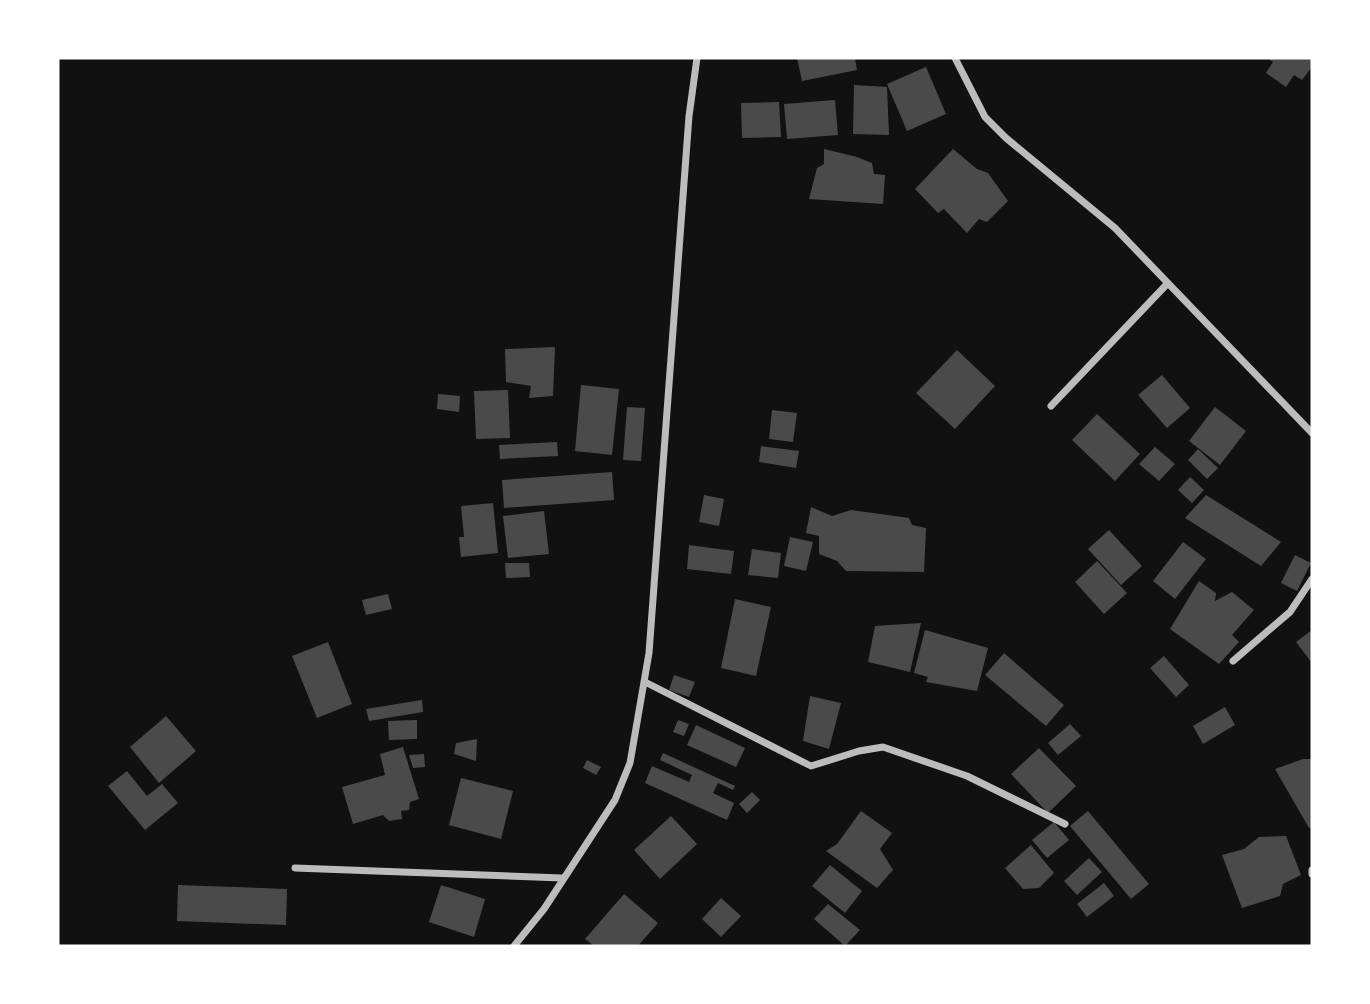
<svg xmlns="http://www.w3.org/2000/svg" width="1370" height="1004" font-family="'Nunito Sans',sans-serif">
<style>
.building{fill:#4a4a4a}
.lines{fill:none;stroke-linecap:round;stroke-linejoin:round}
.minor{stroke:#bcbcbc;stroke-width:7}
</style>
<rect width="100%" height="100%" fill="#111"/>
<path class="building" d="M 797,58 L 855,58 L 857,70 L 802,81 Z
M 1267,58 L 1312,58 L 1312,67 L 1302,80 L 1294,75 L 1286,87 L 1266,73 L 1273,62 Z
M 926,67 L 946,114 L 907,131 L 887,84 Z
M 854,85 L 887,87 L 889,135 L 853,134 Z
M 835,100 L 838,135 L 787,139 L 784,104 Z
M 779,102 L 781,137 L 742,138 L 741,103 Z
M 824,149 L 857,157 L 872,163 L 874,174 L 885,175 L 883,204 L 809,199 L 817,168 L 824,164 Z
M 953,149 L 977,169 L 988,173 L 1008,201 L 987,222 L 979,219 L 967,233 L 944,209 L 938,213 L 915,189 Z
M 555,347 L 553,396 L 529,398 L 531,386 L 506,382 L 505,349 Z
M 957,350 L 995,386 L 955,429 L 916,393 Z
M 1162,375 L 1190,408 L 1167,428 L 1138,395 Z
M 581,385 L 619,389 L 612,455 L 575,451 Z
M 508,390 L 510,438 L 476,439 L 474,391 Z
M 438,394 L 460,396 L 459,412 L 437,409 Z
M 627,407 L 645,408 L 641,461 L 623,460 Z
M 1215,407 L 1246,431 L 1220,465 L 1189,441 Z
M 772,410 L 797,413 L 793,442 L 769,439 Z
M 1097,414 L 1140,454 L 1115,481 L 1072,440 Z
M 557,442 L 558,456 L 500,459 L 499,445 Z
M 761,446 L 799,451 L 796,468 L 759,462 Z
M 1155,447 L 1175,464 L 1159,481 L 1139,464 Z
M 1198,449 L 1218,468 L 1207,479 L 1188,460 Z
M 612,472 L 614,500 L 504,508 L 502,480 Z
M 1190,477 L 1204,490 L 1192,503 L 1178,490 Z
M 704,495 L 724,499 L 719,526 L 699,522 Z
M 1206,495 L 1281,542 L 1261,566 L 1185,518 Z
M 493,503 L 498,553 L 461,557 L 459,537 L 464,537 L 461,506 Z
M 811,507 L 832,516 L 851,510 L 909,518 L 912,525 L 926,528 L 924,572 L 846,571 L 837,561 L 819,554 L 819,536 L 806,533 Z
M 544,511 L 549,554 L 508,558 L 503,516 Z
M 1109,530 L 1142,566 L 1121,585 L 1088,549 Z
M 790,537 L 813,542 L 806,571 L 784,566 Z
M 1183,542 L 1206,559 L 1175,599 L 1153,581 Z
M 689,545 L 734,551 L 731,574 L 687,569 Z
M 752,549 L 781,553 L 778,578 L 748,575 Z
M 1295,555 L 1311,563 L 1297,591 L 1281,583 Z
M 1097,561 L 1127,593 L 1104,614 L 1075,582 Z
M 505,563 L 529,563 L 530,577 L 506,578 Z
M 1199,581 L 1216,593 L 1215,601 L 1232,592 L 1254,610 L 1232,635 L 1239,642 L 1219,664 L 1170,629 Z
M 388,594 L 392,609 L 366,615 L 362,600 Z
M 735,599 L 771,607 L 756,676 L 721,668 Z
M 921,623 L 910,672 L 868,662 L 875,626 Z
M 925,630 L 988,648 L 977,691 L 926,682 L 928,677 L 914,673 Z
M 1312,630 L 1312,663 L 1296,642 Z
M 328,642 L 352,704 L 317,718 L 292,656 Z
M 1004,653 L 1064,705 L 1046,726 L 985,675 Z
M 1164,656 L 1189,685 L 1176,697 L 1150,668 Z
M 674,675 L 695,682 L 689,697 L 669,690 Z
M 810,696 L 841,703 L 829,749 L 803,741 Z
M 422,700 L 423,712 L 369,721 L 366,709 Z
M 1225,707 L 1235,725 L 1203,744 L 1193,726 Z
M 166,716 L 196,751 L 159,783 L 130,747 Z
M 417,720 L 417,739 L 389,740 L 388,721 Z
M 678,720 L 689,724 L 684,736 L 673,732 Z
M 1070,724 L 1081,736 L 1058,755 L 1048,743 Z
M 696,725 L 745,748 L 736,767 L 687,745 Z
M 477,739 L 476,761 L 454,754 L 456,743 Z
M 403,747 L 419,799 L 410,802 L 409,810 L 401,811 L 402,819 L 389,821 L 383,815 L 353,824 L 342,787 L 385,775 L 380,754 Z
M 1039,748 L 1076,786 L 1048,813 L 1011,774 Z
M 663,753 L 735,786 L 733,790 L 718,783 L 713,793 L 734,803 L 727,820 L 645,783 L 652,766 L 689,782 L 692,775 L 660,760 Z
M 424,754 L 425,767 L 413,768 L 409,755 Z
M 1303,759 L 1312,759 L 1312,827 L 1309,828 L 1275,769 Z
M 587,760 L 601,767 L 596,775 L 583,768 Z
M 127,771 L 147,796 L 162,784 L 178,803 L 145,830 L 108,786 Z
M 461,778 L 513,791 L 501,839 L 449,825 Z
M 752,792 L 760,800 L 747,813 L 739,804 Z
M 861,811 L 892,833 L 880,849 L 893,870 L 877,888 L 826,851 L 837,844 Z
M 1088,811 L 1149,884 L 1131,899 L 1070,826 Z
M 671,816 L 697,844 L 660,879 L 634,850 Z
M 1054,822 L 1069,840 L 1047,858 L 1032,840 Z
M 1286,836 L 1301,875 L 1283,884 L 1280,896 L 1242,908 L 1222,855 L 1244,849 L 1259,837 Z
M 1031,845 L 1054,873 L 1039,888 L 1023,889 L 1005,868 Z
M 1089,858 L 1102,872 L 1077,895 L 1064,881 Z
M 830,865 L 862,891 L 845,913 L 812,886 Z
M 1104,883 L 1114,896 L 1087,917 L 1077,904 Z
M 178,885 L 287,889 L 286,925 L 177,921 Z
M 441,885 L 485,899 L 474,937 L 429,922 Z
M 624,894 L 658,923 L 638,946 L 594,946 L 585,939 Z
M 721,898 L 741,916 L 721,937 L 702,919 Z
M 828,904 L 860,930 L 845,946 L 814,919 Z"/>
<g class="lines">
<path class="minor" d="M 955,58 L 985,117 L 1006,138 L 1115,228 L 1312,433
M 1051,406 L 1168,283
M 1233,661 L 1290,612 L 1312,579
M 645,682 L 811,766 L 859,751 L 883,747 L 967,776 L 1065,824
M 295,868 L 562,878
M 1312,870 L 1312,874
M 514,946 L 544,909 L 615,800 L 630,763 L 649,653 L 689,116 L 697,58"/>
</g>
<rect width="1370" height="1004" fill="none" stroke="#ffffff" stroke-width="119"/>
</svg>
